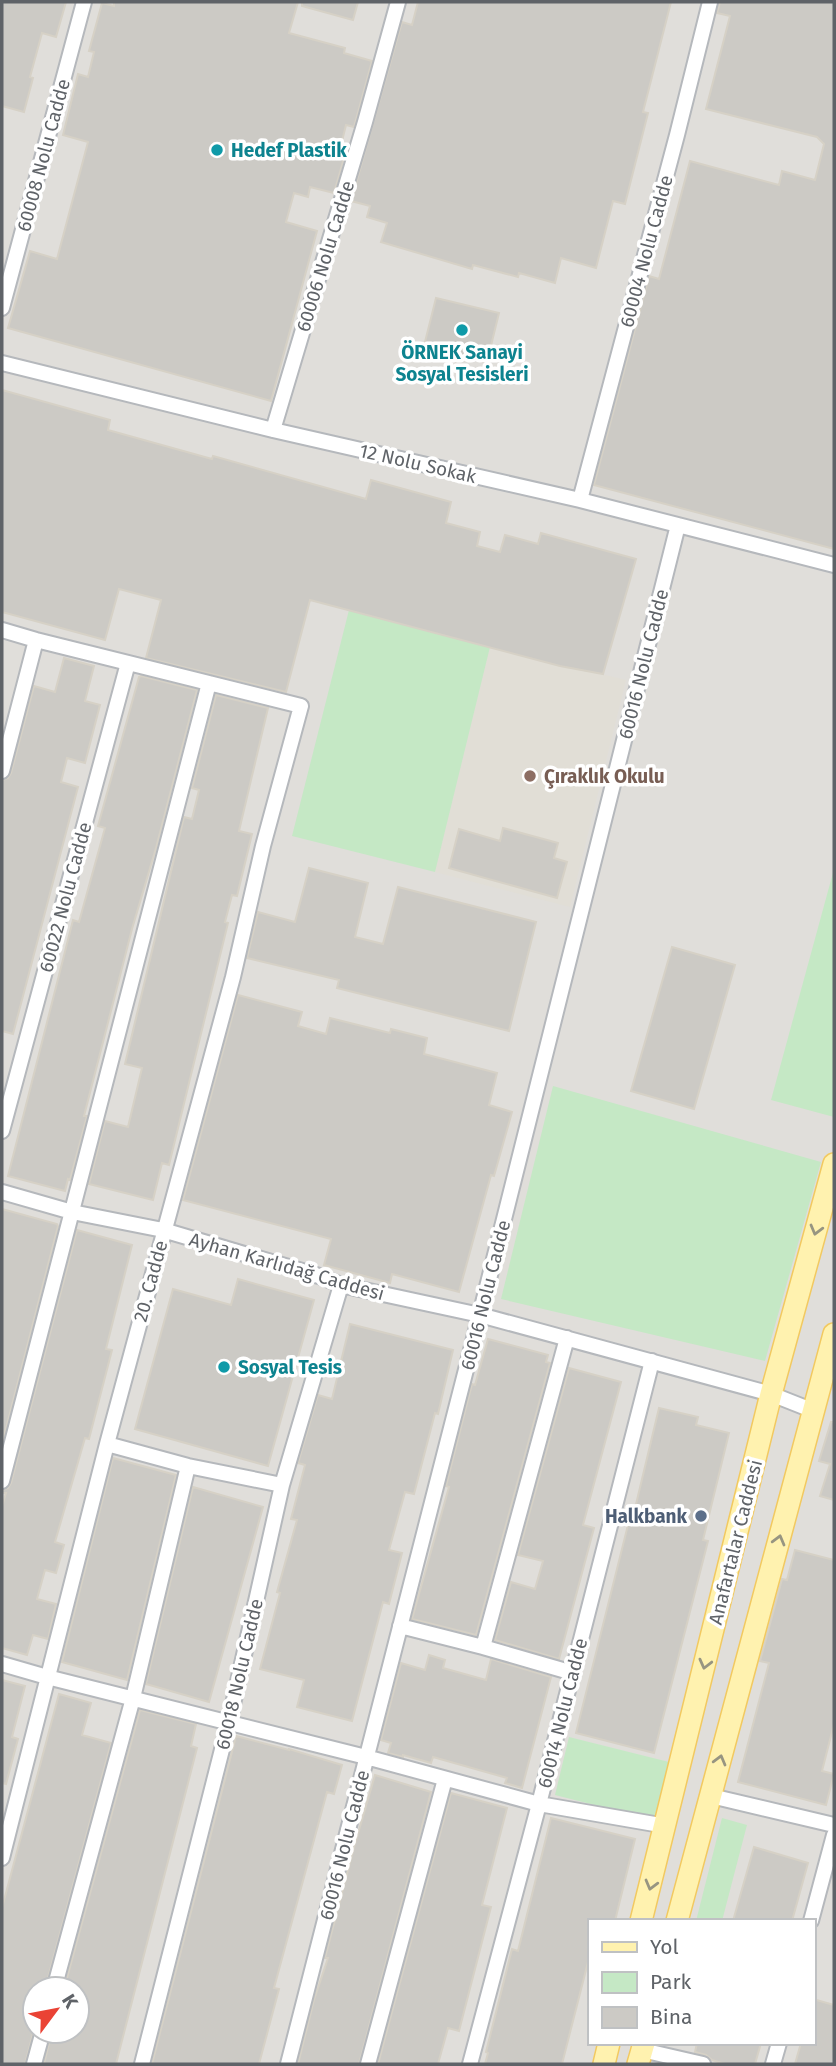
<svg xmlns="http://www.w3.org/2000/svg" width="836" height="2066" font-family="'Fira Sans',sans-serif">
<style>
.industrial{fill:#e0deda;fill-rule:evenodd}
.education{fill:#e1ded6}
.green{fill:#c5e8c5}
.building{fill:#cccac5;stroke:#d6d1c6;stroke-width:2}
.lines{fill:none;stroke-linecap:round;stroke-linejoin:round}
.street-casing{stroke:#b5b8bc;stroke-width:18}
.primary-casing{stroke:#f2c960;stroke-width:24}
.street{stroke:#fff;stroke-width:14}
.primary{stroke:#fff2af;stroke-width:21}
.oneway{stroke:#979581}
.culture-dot{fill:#0f9aa8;stroke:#fff;stroke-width:2.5}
.education-dot{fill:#8d6e63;stroke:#fff;stroke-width:2.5}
.service-dot{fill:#5c6f8a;stroke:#fff;stroke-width:2.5}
.labels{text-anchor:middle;stroke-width:7;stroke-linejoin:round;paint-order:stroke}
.culture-label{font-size:19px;font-weight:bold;fill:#0d838f;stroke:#fff;text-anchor:start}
.street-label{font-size:19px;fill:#5f6368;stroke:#fff}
.education-label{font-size:19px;font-weight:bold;fill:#785e54;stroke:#fff;text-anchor:start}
.service-label{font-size:19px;font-weight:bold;fill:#4e5e75;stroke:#fff;text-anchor:end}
</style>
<rect width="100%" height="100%" fill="#f1efe8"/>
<path class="industrial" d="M 2,2 L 834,2 L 834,2064 L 2,2064 ZM 589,1921 L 813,1921 L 813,2043 L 589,2043 ZM 35,1989 L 77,1989 L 77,2031 L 35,2031 Z"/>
<path class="education" d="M 490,647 L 626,680 L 570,907 L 435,872 Z"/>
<path class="green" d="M 349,610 L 490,647 L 435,872 L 292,836 Z
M 834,869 L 834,1117 L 771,1100 Z
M 553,1086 L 821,1162 L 765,1361 L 501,1299 Z
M 569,1737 L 669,1762 L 654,1820 L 555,1795 Z
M 722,1818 L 747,1825 L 722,1921 L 696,1921 Z"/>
<path class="building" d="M 2,2 L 66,2 L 56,37 L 42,33 L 30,77 L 33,78 L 24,112 L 2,106 Z
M 114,2 L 298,2 L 289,33 L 345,48 L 344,53 L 372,61 L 354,127 L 346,125 L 340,149 L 346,151 L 334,193 L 310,187 L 308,197 L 294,193 L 286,222 L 317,231 L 271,401 L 8,328 L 30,251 L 57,259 L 88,142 L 63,135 L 78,74 L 88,77 L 94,52 L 89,51 L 102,3 L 114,6 Z
M 302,2 L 358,2 L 353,20 L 302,6 Z
M 418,2 L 671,2 L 643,112 L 648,113 L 625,204 L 613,201 L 596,268 L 561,258 L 555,283 L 519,273 L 518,277 L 473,265 L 472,269 L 381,242 L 387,223 L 367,217 L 370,206 L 351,201 L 402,22 L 412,25 Z
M 720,2 L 834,2 L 834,549 L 594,485 L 649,276 L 659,279 L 690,161 L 779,185 L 782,171 L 815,180 L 824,144 L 817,137 L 706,109 L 730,16 L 717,13 Z
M 436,298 L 499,313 L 487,362 L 424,346 Z
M 2,390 L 110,420 L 108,430 L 212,459 L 213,456 L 366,499 L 371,480 L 451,502 L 446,523 L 480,532 L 477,546 L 500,552 L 505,535 L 538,544 L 541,533 L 636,559 L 603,674 L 560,666 L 310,600 L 286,692 L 146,658 L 161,600 L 119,589 L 105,640 L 2,612 Z
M 64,658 L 94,666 L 85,701 L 100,705 L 85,763 L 67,758 L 61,782 L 78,787 L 13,1034 L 2,1031 L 2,780 L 8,778 L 11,773 L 34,686 L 55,692 Z
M 141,676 L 197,690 L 156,848 L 132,929 L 84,1116 L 87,1116 L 70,1180 L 68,1179 L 65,1191 L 8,1176 L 73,920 L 79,922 L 105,828 L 98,826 L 139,677 Z
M 216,695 L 268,708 L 239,831 L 252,834 L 237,896 L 232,895 L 225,922 L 228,923 L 169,1165 L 162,1163 L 153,1200 L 89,1184 L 105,1121 L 128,1127 L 142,1068 L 125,1064 L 184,817 L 192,819 L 199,790 L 192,788 Z
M 503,828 L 558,843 L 554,858 L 567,862 L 557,898 L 449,868 L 459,829 L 500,841 Z
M 309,868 L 368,883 L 355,937 L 383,944 L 398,887 L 536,922 L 509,1031 L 337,988 L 339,980 L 247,958 L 258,912 L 295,922 Z
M 672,947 L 735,965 L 694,1109 L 631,1091 Z
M 238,995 L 302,1012 L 298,1026 L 326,1034 L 330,1018 L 390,1033 L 391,1029 L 427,1038 L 424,1054 L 497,1073 L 489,1105 L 512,1112 L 494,1176 L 491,1175 L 459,1292 L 392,1274 L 390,1283 L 324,1265 L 331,1239 L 183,1200 Z
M 2,1209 L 57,1224 L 58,1226 L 2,1444 Z
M 77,1230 L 132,1245 L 106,1349 L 112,1350 L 89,1439 L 85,1438 L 55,1542 L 64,1545 L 56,1573 L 45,1570 L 37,1599 L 56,1604 L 48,1639 L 33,1635 L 27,1655 L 2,1648 L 2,1507 L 6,1493 L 2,1493 L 2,1490 L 8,1488 L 11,1483 Z
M 238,1279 L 314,1300 L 268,1466 L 135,1429 L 173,1289 L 231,1305 Z
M 350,1324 L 453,1350 L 438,1414 L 435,1413 L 414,1494 L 405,1492 L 389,1550 L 402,1553 L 389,1604 L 383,1602 L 352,1721 L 297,1707 L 304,1680 L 260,1669 L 280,1593 L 277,1592 L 297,1520 L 291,1519 L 305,1465 L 298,1463 L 318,1395 L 332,1399 Z
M 488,1339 L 548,1355 L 546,1362 L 550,1363 L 476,1635 L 412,1619 L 449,1487 L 446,1486 L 472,1384 L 475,1385 Z
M 569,1368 L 621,1382 L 583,1525 L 594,1528 L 559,1659 L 495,1640 L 511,1582 L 535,1589 L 543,1561 L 518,1555 Z
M 659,1408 L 698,1417 L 696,1425 L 729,1433 L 703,1540 L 708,1541 L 654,1753 L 576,1733 L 629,1521 L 632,1521 Z
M 831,1422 L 834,1422 L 834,1500 L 820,1496 L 830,1464 L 819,1461 Z
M 113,1458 L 176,1475 L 127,1680 L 62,1662 Z
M 193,1487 L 263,1507 L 209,1702 L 146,1684 Z
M 795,1550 L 834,1560 L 834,1724 L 822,1771 L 834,1774 L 826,1805 L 738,1782 L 769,1663 L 760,1661 L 782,1579 L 787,1580 Z
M 429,1655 L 445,1660 L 443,1668 L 486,1680 L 491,1659 L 551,1677 L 522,1788 L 505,1783 L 507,1778 L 433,1757 L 431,1763 L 403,1755 L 403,1757 L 388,1753 L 391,1743 L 381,1740 L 401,1663 L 425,1670 Z
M 2,1680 L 25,1686 L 12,1737 L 18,1739 L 6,1784 L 2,1783 Z
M 59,1694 L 91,1703 L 82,1735 L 111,1743 L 45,1989 L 35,1989 L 35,2026 L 25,2064 L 2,2064 L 2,1908 Z
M 140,1710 L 196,1724 L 191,1746 L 197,1748 L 116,2064 L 44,2064 L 52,2031 L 77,2031 L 77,1989 L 64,1989 Z
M 236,1736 L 289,1750 L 289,1749 L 342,1765 L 334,1794 L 327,1792 L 274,1988 L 279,1989 L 259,2064 L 152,2064 Z
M 375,1775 L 431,1792 L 359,2064 L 298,2064 L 314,2000 L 328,1958 L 325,1958 L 354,1847 Z
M 451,1793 L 507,1808 L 482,1905 L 491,1907 L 459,2031 L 448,2028 L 438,2064 L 378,2064 Z
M 551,1818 L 635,1839 L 615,1921 L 589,1921 L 589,1958 L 562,2064 L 485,2064 L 488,2053 L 486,2052 L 512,1949 L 518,1951 Z
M 754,1847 L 808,1863 L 792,1921 L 733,1921 Z
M 813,1999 L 834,2005 L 834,2064 L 795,2064 L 801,2043 L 813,2043 Z
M 697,2043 L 761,2043 L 755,2064 L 725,2064 L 712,2060 L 706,2055 L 695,2052 Z"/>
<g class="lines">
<defs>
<path id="street" d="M 2,308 L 84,2
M 2,363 L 273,430 L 580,500 L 834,565
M 273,430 L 365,122 L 398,2
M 580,500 L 677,135 L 710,2
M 2,630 L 36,640 L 301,706 L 263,846 L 233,977 L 107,1444 L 2,1858
M 2,771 L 36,640
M 2,1131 L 128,663
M 2,1192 L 72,1212 L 163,1230 L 319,1276 L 341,1285 L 480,1315 L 771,1394 L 814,1411
M 107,1444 L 188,1466 L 282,1485
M 2,1481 L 209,683
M 400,1626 L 483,1647 L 573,1673
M 483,1647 L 567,1338
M 2,1664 L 47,1677 L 366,1757 L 539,1804 L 666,1826
M 711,1796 L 834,1825
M 811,1921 L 834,1835
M 54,1989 L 133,1698 L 188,1466
M 642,2050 L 703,2064
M 34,2064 L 43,2031
M 142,2064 L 229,1722 L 282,1485 L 341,1285
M 288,2064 L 480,1315 L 678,525
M 368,2064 L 445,1779
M 470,2064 L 539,1804 L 652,1361
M 773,2064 L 779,2043"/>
<path id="primary" d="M 641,1921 L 771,1394 L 834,1164
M 677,1921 L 834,1334
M 604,2064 L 609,2043
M 638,2064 L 644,2043"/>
</defs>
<use href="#street" class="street-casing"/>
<use href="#primary" class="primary-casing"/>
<use href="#street" class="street"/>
<use href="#primary" class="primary"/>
</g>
<defs><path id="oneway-chevron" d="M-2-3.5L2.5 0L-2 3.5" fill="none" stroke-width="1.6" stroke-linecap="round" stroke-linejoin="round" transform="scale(1.75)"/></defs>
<g class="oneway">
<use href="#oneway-chevron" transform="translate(816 1230) rotate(105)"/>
<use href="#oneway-chevron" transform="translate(779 1540) rotate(-75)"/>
<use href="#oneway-chevron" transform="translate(705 1664) rotate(104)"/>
<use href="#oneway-chevron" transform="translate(720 1760) rotate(-75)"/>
<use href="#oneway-chevron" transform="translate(651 1885) rotate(105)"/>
</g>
<g class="culture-dot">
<circle cx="217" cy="150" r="7"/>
<circle cx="462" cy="330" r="7"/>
<circle cx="224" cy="1367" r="7"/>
</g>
<circle class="education-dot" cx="530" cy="776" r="7"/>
<circle class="service-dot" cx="701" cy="1516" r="7"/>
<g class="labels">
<g class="culture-label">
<text x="231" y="157">Hedef Plastik</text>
<text x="462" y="359" text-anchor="middle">ÖRNEK Sanayi<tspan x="462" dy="22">Sosyal Tesisleri</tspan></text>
<text x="238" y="1374">Sosyal Tesis</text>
</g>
<g class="street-label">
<text transform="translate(43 155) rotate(-75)" y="7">60008 Nolu Cadde</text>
<text transform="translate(646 251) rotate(-75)" y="7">60004 Nolu Cadde</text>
<text transform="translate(325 256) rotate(-73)" y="7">60006 Nolu Cadde</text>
<text transform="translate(418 463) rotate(13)" y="7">12 Nolu Sokak</text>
<text transform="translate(643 664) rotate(-76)" y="7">60016 Nolu Cadde</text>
<text transform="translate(65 897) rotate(-75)" y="7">60022 Nolu Cadde</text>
<text transform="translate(287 1266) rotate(16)" y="7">Ayhan Karlıdağ Caddesi</text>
<text transform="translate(150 1281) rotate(-75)" y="7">20. Cadde</text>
<text transform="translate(485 1295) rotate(-76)" y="7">60016 Nolu Cadde</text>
<text transform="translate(735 1542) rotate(-76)" y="7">Anafartalar Caddesi</text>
<text transform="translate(239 1674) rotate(-77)" y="7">60018 Nolu Cadde</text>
<text transform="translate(562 1713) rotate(-76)" y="7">60014 Nolu Cadde</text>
<text transform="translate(344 1845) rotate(-76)" y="7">60016 Nolu Cadde</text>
</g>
<g class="education-label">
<text x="544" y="783">Çıraklık Okulu</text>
</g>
<g class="service-label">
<text x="687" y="1523">Halkbank</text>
</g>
</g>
<rect width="836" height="2066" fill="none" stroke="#5f6368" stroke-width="7"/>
<rect x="588" y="1919" width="228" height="126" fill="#ffffff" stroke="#bfc1c3" stroke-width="2"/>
<rect x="602" y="1942" width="35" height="10" fill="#fff2af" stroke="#bfc1c3" stroke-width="2"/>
<text x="650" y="1954" font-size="21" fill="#5f6368">Yol</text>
<rect x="602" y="1972" width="35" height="21" fill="#c5e8c5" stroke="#bfc1c3" stroke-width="2"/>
<text x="650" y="1989" font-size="21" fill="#5f6368">Park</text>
<rect x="602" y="2007" width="35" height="21" fill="#cccac5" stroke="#bfc1c3" stroke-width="2"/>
<text x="650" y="2024" font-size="21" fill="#5f6368">Bina</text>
<g transform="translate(56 2010) rotate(58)"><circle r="33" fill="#ffffff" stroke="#bfc1c3" stroke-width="2"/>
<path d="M0-5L12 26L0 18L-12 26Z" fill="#ea4335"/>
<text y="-10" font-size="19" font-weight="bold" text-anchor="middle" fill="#5f6368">K</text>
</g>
</svg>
